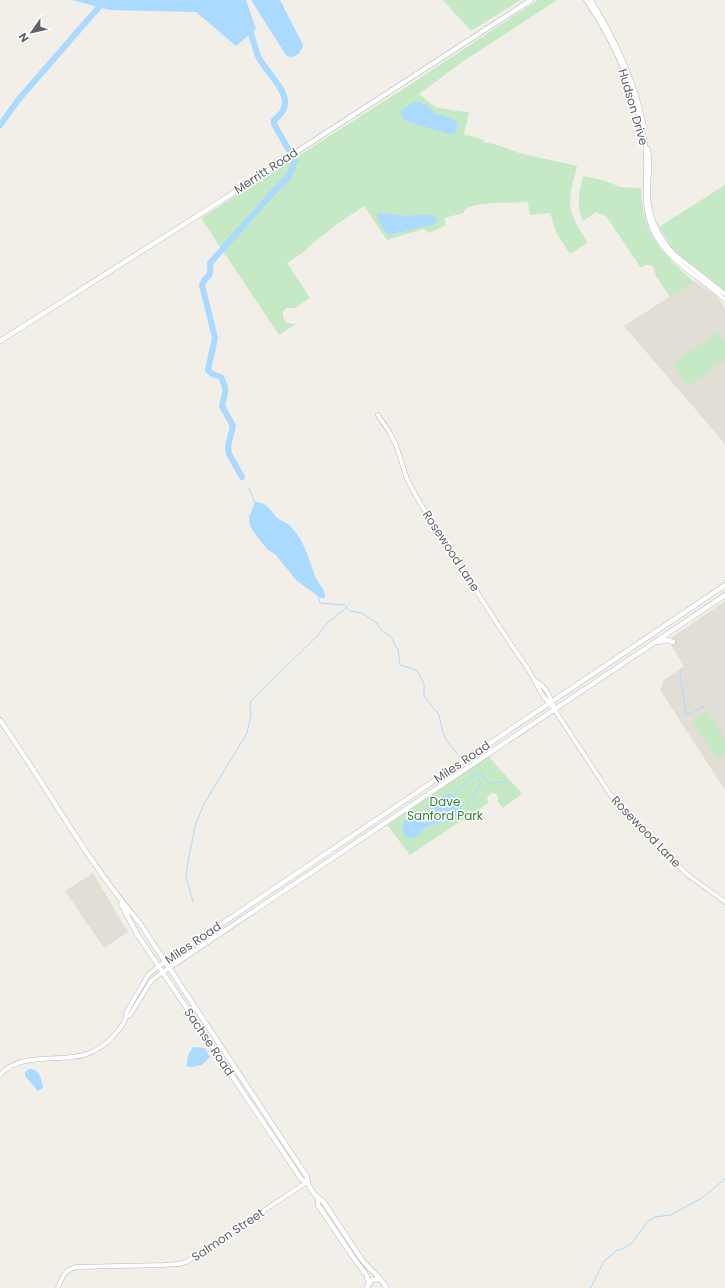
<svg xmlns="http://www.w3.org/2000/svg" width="725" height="1288" font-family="Poppins,sans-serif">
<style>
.education{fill:#e1ded6}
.green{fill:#c5e8c5}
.water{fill:#aadaff}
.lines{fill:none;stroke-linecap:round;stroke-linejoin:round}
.stream{stroke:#aadaff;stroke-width:1}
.river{stroke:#aadaff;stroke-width:6}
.tertiary-casing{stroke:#b5b8bc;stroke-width:5}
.secondary-casing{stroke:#b6babf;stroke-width:5.5}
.tertiary{stroke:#fff;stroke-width:4}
.secondary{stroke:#fff;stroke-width:4.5}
.labels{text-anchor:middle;stroke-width:3;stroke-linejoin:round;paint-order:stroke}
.street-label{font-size:12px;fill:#5f6368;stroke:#fff}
.park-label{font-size:12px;fill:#348238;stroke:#fff}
</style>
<rect width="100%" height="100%" fill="#f1efe8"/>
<path class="education" d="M 694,281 L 716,296 L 725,308 L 725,444 L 624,326 Z
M 725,601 L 725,790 L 660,690 L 664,680 L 684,666 L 668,640 Z
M 93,873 L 128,932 L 104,948 L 65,891 Z"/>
<path class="green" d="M 443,0 L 521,0 L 471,31 Z
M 538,0 L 557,0 L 462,62 L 419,94 L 435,107 L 452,110 L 469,112 L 464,134 L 484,140 L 483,142 L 498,145 L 519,153 L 577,166 C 567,203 566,209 587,241 L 587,243 L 570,254 L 557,234 L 550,213 L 530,215 L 528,202 C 514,203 473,201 464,210 L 464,213 L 444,218 L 446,225 L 429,233 L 424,229 L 387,240 L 364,206 L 333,227 L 307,248 L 305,251 L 287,263 L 310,298 L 295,308 L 286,308 L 283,312 C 283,323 286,323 296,324 L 279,335 L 201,218 L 411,84 Z
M 583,176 L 603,180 L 620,187 L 641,188 C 642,235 661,252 694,282 L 670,297 L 656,276 L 653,267 C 648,264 645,264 641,268 L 606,216 L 596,212 L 583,221 C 575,205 580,192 583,176 Z
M 725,185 L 725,290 L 683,258 L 671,247 L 659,227 Z
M 718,331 L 725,341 L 725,360 L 688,386 L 673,365 Z
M 707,711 L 725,738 L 725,754 L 718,759 L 692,721 Z
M 488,756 L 522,794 L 503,808 L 498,802 L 498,796 L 494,793 L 490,794 L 487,799 L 488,803 L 410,855 L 387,825 Z"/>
<path class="water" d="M 72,0 L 246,0 L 256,29 L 236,46 L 196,12 L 109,10 Z
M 251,0 L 280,0 L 303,45 C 301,52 297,57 290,57 L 286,55 Z
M 419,102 L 427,105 L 435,114 L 453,119 L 458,123 L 456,132 L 451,135 L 407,121 L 401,116 L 401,111 L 412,103 Z
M 379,213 L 407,216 L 428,214 L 436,218 L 436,222 L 434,224 L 390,235 C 384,232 378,221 377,214 Z
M 255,502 C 265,501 271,510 276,517 C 279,520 287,522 291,527 C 305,541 308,558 315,576 C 318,584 326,589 325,598 L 321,598 L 297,581 L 275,554 L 268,550 L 258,538 L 250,526 L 249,517 Z
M 449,794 L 453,795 L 461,807 L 461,812 C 449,827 439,819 427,827 C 422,830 419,835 413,839 L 405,836 L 402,828 C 406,813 416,817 427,812 C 437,808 439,797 449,794 Z
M 193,1047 L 205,1048 L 210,1057 L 202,1065 L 191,1067 L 189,1066 L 187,1067 C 186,1061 189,1052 193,1047 Z
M 29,1069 C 39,1068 42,1080 43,1088 L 38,1091 L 25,1076 L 25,1072 Z"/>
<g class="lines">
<path class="stream" d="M 249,488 L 255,503
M 347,608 L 350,611 L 362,613 L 377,623 L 381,630 L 391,637 L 398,650 L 400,665 L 416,670 L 419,673 L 424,684 L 424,696 L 439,715 L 443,733 L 447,741 L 460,757
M 682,669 L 680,674 L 686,716 L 701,708 L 704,707
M 475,775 L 481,772 L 489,783 L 507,782
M 454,796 L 459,787 L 475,775 L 471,772
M 467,804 L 481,784 L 478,778
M 461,807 L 464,805
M 193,902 L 186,876 L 189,856 L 196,823 L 204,804 L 247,733 L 251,715 L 250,704 L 252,700 L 319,634 L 325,625 L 347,607 L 344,605 L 320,603 L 318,595
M 589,1288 L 591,1287 L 604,1261 L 616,1251 L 622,1249 L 632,1243 L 647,1222 L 655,1217 L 671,1215 L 702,1198 L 725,1179"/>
<path class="river" d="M 0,125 L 19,99 L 105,0
M 242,477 L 229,454 L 228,446 L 233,426 L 222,406 C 225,392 228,392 221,377 L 212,374 L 208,370 L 215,338 L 202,285 C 206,273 212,281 210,263 L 277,188 L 288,178 L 295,161 L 274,124 L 274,120 C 303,100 267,76 258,56 C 254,46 253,36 248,27"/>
<defs>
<path id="tertiary" d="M 586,0 C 615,43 636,92 645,143 C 650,178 637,209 659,241 C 676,266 704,280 725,300
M 591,0 C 615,39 635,82 644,126
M 648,149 C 651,164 648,177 648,192 C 648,216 658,237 674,254 L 725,294
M 378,415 L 390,433 L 396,445 L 407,479 L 420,503 C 456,558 490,615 528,669 C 537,683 541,698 555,709
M 536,681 C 549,689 550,699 556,712 L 610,794 L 625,813 L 688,875 L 725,902
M 126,1017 L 130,1015 L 151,981 L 163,972
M 0,1075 C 19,1052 58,1062 84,1055 C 98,1051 108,1043 117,1032 C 121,1028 127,1019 126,1013 L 148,975 L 159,966
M 58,1288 C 62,1278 64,1270 76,1267 L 163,1265 L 179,1264 L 186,1262 L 307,1182"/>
<path id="secondary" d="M 0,341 L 216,204 L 531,0
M 658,642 L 667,640 L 673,642
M 0,720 C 47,787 86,860 139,922 L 307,1177 C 307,1186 315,1197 323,1201 L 362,1260 C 368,1268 385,1281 386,1288
M 121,904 L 137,934 L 302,1180 L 307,1182
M 159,966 L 725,585
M 163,972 L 725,595
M 318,1198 L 318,1205 L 353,1257 L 367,1276 L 368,1282
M 367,1288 L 371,1280 L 380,1279"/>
</defs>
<use href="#tertiary" class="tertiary-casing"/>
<use href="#secondary" class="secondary-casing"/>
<use href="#tertiary" class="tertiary"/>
<use href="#secondary" class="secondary"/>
</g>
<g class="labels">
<g class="street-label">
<text transform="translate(633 107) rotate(74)" y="4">Hudson Drive</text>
<text transform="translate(266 171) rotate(-33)" y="4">Merritt Road</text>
<text transform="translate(451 551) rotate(57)" y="4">Rosewood Lane</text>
<text transform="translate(462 762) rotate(-34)" y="4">Miles Road</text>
<text transform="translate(646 832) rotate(46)" y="4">Rosewood Lane</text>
<text transform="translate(193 943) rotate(-34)" y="4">Miles Road</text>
<text transform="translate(209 1042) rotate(56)" y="4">Sachse Road</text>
<text transform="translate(228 1235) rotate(-34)" y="4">Salmon Street</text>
</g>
<g class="park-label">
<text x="445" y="806">Dave<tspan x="445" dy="14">Sanford Park</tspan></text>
</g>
</g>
<g transform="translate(32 32) rotate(236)" stroke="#ffffff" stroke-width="3" paint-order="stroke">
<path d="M0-3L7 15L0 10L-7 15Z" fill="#5f6368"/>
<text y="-6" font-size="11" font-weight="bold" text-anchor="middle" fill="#5f6368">N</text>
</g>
</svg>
